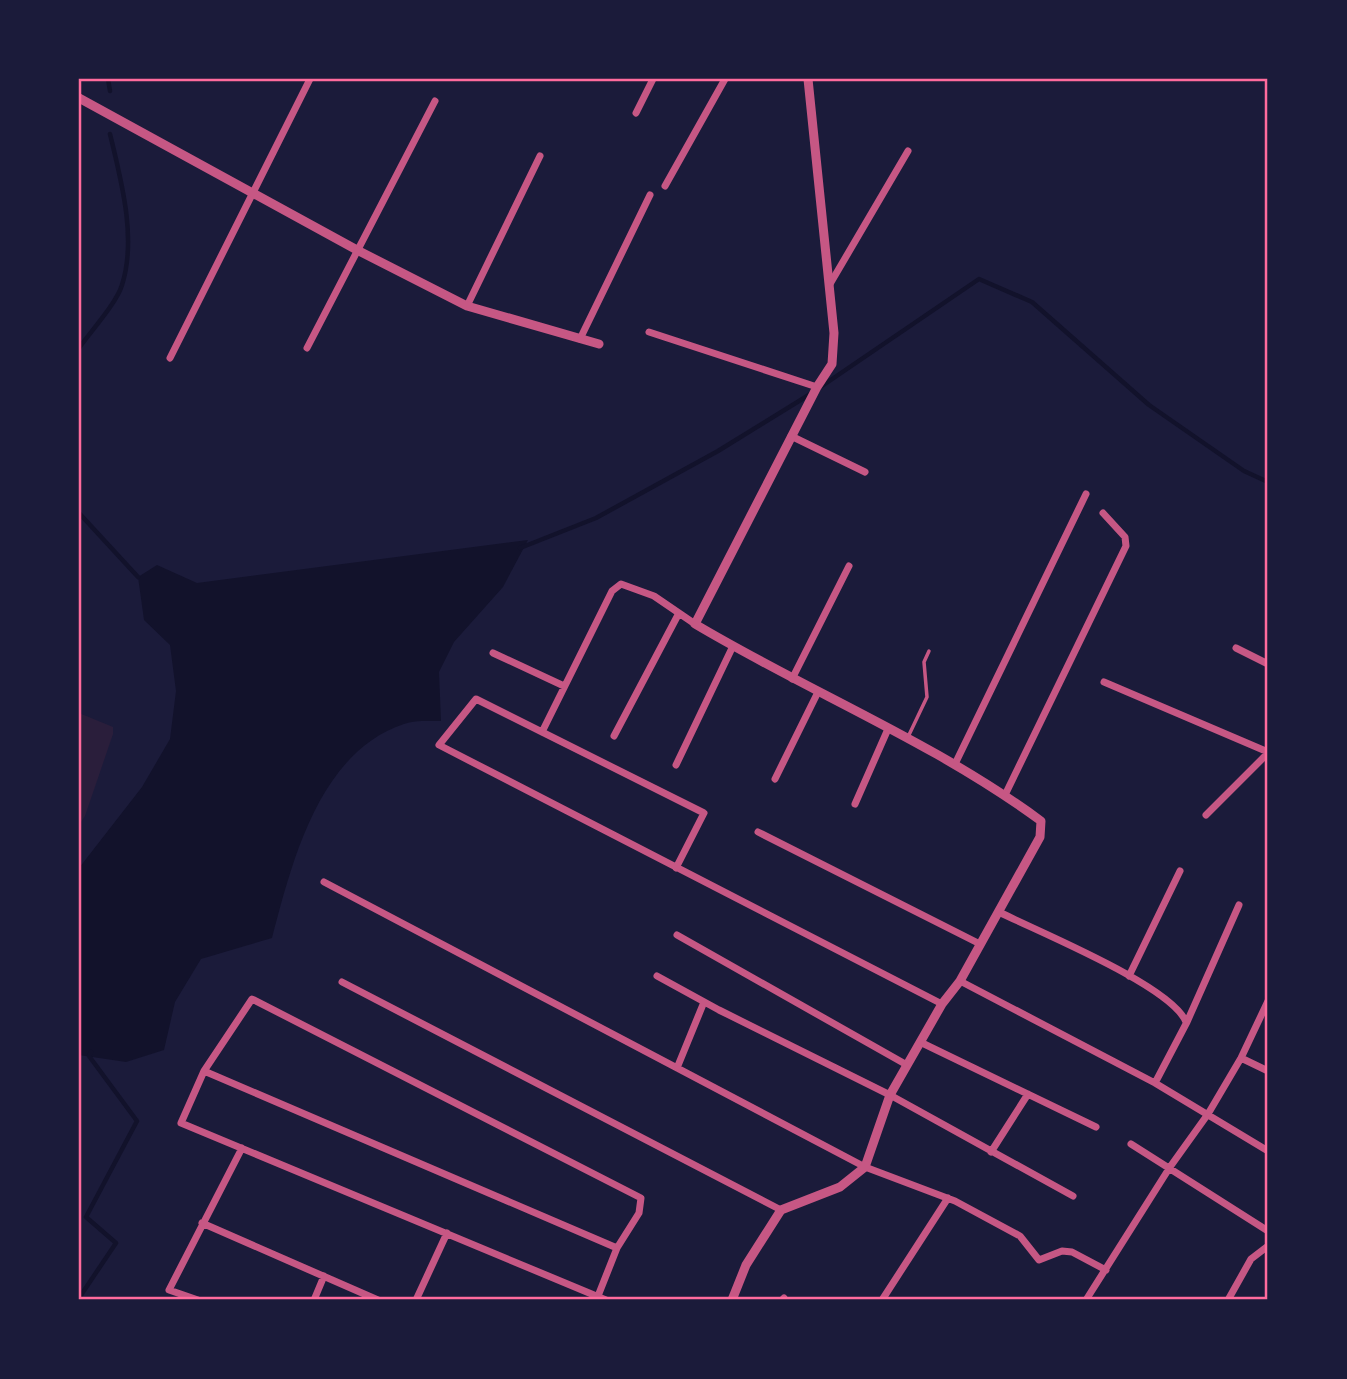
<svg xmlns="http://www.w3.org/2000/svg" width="1347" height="1379" font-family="Overpass,sans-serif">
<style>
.green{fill:#2a1e3b}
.water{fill:#12122b}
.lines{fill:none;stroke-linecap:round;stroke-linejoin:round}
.stream{stroke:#12122b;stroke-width:4.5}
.service{stroke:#c65784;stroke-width:3.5}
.minor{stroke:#c65784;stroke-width:7}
.tertiary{stroke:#c65784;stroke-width:9}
.neatline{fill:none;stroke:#ff6b9d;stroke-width:2.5}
</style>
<rect width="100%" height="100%" fill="#1b1b3a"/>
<path class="green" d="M 79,713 L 113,727 L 113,734 L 85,816 L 79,825 Z"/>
<path class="water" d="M 528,540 L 503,587 L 454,642 L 439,672 L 441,721 C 429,721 414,720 404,724 C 319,752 292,862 272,938 L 201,959 L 175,1002 L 164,1050 L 126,1062 L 79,1055 L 79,868 L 142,787 L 170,739 L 176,691 L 170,645 L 144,620 L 138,577 L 157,565 L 197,583 Z"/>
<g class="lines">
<path class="stream" d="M 108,79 L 110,91
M 79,348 C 91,331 116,304 122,285 C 137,238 121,180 110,134
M 819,388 L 979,279 L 1032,302 L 1149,405 L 1244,471 L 1268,482
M 79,513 L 138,577
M 520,548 L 596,518 L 718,451 L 812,393
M 79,1298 L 116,1243 L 86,1217 L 137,1121 L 89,1056 L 91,1052"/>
<path class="service" d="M 908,737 L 927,697 L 924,662 L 929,651"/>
<path class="minor" d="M 636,113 L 653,79
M 665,186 L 725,79
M 830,284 L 908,151
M 467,306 L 540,156
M 649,332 L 817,387
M 580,339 L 650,195
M 307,348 L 435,101
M 170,358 L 310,79
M 791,436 L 865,472
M 1236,648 L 1268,664
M 493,653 L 564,686
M 792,679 L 849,566
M 1104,682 L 1268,752
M 542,732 L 612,591 L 621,584 L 654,596 L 695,624
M 614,736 L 679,613
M 955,764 L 1086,494
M 676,765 L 733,646
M 775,779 L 818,692
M 1005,795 L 1126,546 L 1125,537 L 1103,513
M 855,804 L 888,729
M 1206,815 L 1268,753
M 758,832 L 980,944
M 676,868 L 704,813 L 476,699 L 439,745 L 942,1004
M 324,882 L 865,1167 L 955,1201 L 1020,1236 L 1039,1260 L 1062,1251 L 1072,1252 L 1106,1270
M 999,912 C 1039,932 1172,986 1186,1022
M 677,935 L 907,1065
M 657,976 L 719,1010 L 890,1095 L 1073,1196
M 1129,976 L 1180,871
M 960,981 L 1155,1083 L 1187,1022 L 1239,905
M 342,982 L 781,1210
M 920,1042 L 1096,1127
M 1241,1058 L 1268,1071
M 677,1068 L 704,1002
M 204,1071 L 617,1248
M 1155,1083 L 1268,1151
M 1131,1144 L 1268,1231
M 991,1152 L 1028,1094
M 202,1223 L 378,1300
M 598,1296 L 617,1248 L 639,1213 L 641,1198 L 252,999 L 204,1071 L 181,1123 L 606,1300
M 198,1300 L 169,1290 L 242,1148
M 314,1300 L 324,1276
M 416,1300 L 447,1233
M 782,1300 L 784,1298
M 882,1300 L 948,1198
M 1086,1300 L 1170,1167 L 1208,1114 L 1241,1058 L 1268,1001
M 1228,1300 L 1251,1259 L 1268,1246"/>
<path class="tertiary" d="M 79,98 L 357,250 L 467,306 L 599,344
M 732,1300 L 746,1265 L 781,1210 L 840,1187 L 865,1167 L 890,1095 L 942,1004 L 960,981 L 1040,837 L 1041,821 C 934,742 809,692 695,624 L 817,387 L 832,364 L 834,333 L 808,79"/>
</g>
<rect width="1347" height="1379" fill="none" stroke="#1b1b3a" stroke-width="161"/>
<rect x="80" y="80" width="1186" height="1218" class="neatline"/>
</svg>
